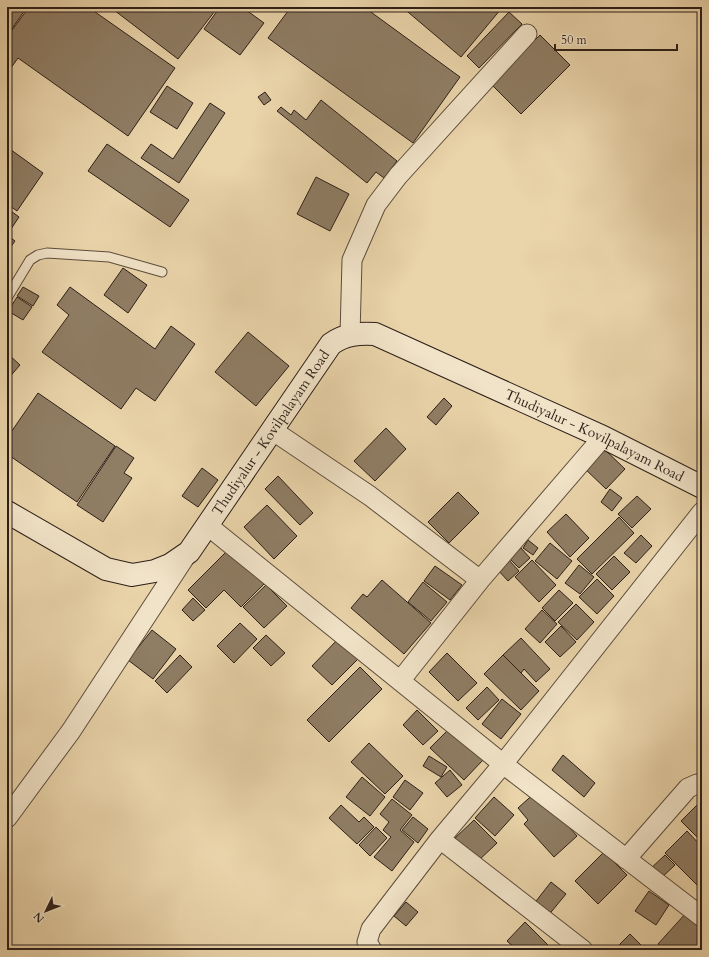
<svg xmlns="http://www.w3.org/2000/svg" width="709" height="957" font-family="Cardo,serif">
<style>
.building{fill:#8f7d64;stroke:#2c1f18}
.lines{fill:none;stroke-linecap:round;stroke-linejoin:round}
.service-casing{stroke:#5c4c3c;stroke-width:11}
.minor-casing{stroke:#5c4c3c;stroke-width:21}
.secondary-casing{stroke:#2c1f18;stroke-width:24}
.service{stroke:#f1e3c8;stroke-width:9}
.minor{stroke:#f1e3c8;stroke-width:19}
.secondary{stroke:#f1e3c8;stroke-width:22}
.labels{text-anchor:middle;stroke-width:3;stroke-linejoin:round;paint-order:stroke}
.street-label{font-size:14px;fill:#2c1f18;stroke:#f1e3c8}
</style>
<rect width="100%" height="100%" fill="#ead4aa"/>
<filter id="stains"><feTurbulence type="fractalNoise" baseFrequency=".005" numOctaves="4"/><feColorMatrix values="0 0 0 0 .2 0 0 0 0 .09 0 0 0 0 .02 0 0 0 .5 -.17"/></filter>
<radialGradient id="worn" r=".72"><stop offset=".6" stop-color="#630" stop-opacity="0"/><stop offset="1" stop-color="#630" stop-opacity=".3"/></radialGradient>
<path class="building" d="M 7,7 L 27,7 L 7,36 Z
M 29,7 L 88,7 L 175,68 L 128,136 L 18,58 L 8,72 L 7,71 L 7,37 Z
M 95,7 L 106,7 L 102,12 Z
M 110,7 L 218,7 L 178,59 Z
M 220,7 L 242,7 L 264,23 L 240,55 L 204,29 Z
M 291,7 L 364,7 L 460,77 L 413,143 L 268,38 Z
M 402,7 L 498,7 L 501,9 L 461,57 Z
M 509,12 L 522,24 L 479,68 L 467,56 Z
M 540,35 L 570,65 L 521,114 L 491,84 Z
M 167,86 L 193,103 L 177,129 L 150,112 Z
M 265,92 L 271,100 L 264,105 L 258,97 Z
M 321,100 L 397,161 L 384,178 L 376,172 L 367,183 L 277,111 L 281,107 L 291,115 L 294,110 L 306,120 Z
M 210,103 L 225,113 L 179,183 L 141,158 L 151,144 L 173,159 Z
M 107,144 L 189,200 L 170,227 L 88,171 Z
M 7,147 L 43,173 L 17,211 L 7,204 Z
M 316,177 L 349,194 L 330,231 L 297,214 Z
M 7,208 L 19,217 L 7,235 Z
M 7,235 L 15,241 L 7,252 Z
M 123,268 L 147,285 L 128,313 L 104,295 Z
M 23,287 L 39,296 L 33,306 L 17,296 Z
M 70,287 L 155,349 L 171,326 L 195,344 L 155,401 L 136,388 L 121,409 L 42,352 L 69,315 L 57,305 Z
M 17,297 L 32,307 L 23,320 L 8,311 Z
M 248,332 L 289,366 L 256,406 L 215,372 Z
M 7,353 L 20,365 L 7,380 Z
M 38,393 L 115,446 L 77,502 L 7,454 L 7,438 Z
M 444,398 L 452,406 L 436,425 L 427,417 Z
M 386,428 L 406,449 L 375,481 L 354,461 Z
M 600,445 L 625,469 L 606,489 L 581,465 Z
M 116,446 L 134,458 L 124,473 L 132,478 L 103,522 L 77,505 Z
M 202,468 L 218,480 L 198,507 L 182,496 Z
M 278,476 L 313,513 L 300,525 L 265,489 Z
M 610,489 L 622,498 L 612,511 L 601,502 Z
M 458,492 L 479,513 L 449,543 L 428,522 Z
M 637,496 L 651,509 L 632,528 L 618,514 Z
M 267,505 L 297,536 L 274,559 L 244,527 Z
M 566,514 L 589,538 L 570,557 L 547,532 Z
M 619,517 L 634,533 L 592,574 L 577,559 Z
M 641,535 L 652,546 L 636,563 L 624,553 Z
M 528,540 L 538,548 L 533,555 L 523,548 Z
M 550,543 L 572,561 L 557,579 L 535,561 Z
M 231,547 L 266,582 L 241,607 L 224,590 L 206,608 L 188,590 Z
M 521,548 L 530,558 L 519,568 L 510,559 Z
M 614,556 L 630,572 L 612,590 L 596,574 Z
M 508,559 L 519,571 L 508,581 L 497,569 Z
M 532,560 L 556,585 L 539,602 L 515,577 Z
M 579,565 L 594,577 L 580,594 L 565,583 Z
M 435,566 L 462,585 L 450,600 L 424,581 Z
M 597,579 L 614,596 L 597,614 L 579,597 Z
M 382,580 L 431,623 L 404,654 L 351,608 L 363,594 L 367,597 Z
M 423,582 L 447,602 L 431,621 L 408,602 Z
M 266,585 L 287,606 L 264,628 L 243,607 Z
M 559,590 L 573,603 L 555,621 L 542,608 Z
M 193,598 L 205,610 L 193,621 L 182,610 Z
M 576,604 L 594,622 L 577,640 L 558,622 Z
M 542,610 L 557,624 L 540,643 L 525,629 Z
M 240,623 L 257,639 L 234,663 L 217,646 Z
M 561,626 L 576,642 L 560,657 L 545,642 Z
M 152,630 L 176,649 L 153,679 L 128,660 Z
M 266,635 L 285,653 L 271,666 L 253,648 Z
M 340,637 L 360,657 L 332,685 L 312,666 Z
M 521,638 L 550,669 L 536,682 L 524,669 L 521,673 L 503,655 Z
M 447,653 L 477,683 L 458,701 L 429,672 Z
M 180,655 L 192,667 L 167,693 L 155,681 Z
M 503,655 L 539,691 L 521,710 L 484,674 Z
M 360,667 L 382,689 L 329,742 L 307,720 Z
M 487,687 L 499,700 L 478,720 L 466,708 Z
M 502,699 L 521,714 L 501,739 L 482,724 Z
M 417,710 L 438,731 L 423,745 L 403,725 Z
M 450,728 L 483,760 L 464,780 L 430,748 Z
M 369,743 L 403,776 L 385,794 L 351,762 Z
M 563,755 L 595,783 L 584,797 L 552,770 Z
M 429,756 L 447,767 L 441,777 L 423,766 Z
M 450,770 L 462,785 L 447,797 L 435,783 Z
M 362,777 L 385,797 L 370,816 L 346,797 Z
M 405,780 L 423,793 L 410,810 L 393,797 Z
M 537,791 L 577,836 L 554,857 L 524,824 L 528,820 L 518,808 Z
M 494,797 L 514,815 L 495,836 L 475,818 Z
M 392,799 L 412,815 L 400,830 L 414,842 L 392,871 L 374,857 L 391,837 L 383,830 L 389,822 L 380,814 Z
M 702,800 L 702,841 L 701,841 L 681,821 Z
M 341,805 L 359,822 L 364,817 L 374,827 L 357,844 L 329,818 Z
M 413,817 L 428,829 L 418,843 L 402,830 Z
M 474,820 L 497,843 L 476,863 L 453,840 Z
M 376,827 L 387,838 L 370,856 L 359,845 Z
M 687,831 L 702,847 L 702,886 L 700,888 L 665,853 Z
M 604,852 L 627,875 L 598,904 L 575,881 Z
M 665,855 L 675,865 L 658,881 L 648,871 Z
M 551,882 L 566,894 L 547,917 L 533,905 Z
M 649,891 L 669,905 L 656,925 L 635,911 Z
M 406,902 L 418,912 L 406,926 L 394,916 Z
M 686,913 L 702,927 L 702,950 L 665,950 L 658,944 Z
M 525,922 L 551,948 L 550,950 L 517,950 L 507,941 Z
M 630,934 L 642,946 L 638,950 L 614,950 Z
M 646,945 L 652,950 L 641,950 Z"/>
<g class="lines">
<defs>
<path id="service" d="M 7,298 L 30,260 L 38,255 L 47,253 L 109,257 L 162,272"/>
<path id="minor" d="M 350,335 L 352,260 L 376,205 L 398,176 L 527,34
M 272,430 L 370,496 L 480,580
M 207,525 L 503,764 L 702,917
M 400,681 L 480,580 L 603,437
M 7,818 L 71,731 L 187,554
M 440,839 L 583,950
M 626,859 L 688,788 L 697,784 L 702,785
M 372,950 L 367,942 L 371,929 L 440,839 L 503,764 L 702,512"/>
<g id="secondary">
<path id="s1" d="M 7,512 L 106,569 L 132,575 L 155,571 L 170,565 L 189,552 L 331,344 C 345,334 359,333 375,334 L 603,437 L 702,487"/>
</g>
</defs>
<use href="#service" class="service-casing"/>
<use href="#minor" class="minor-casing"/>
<use href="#secondary" class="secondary-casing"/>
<use href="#service" class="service"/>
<use href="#minor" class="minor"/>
<use href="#secondary" class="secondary"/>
</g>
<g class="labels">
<g class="street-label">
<text dy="5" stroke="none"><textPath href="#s1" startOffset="348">Thudiyalur - Kovilpalayam Road</textPath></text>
<text dy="5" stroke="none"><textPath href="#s1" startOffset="743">Thudiyalur - Kovilpalayam Road</textPath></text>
</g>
</g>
<rect width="709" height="957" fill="none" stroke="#ead4aa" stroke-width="24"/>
<rect x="8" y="8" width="693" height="941" fill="none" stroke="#2c1f18" stroke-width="2"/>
<rect x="12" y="12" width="685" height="933" fill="none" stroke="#2c1f18"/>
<g transform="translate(46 911) rotate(227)" stroke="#f1e3c8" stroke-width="3" paint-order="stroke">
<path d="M0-3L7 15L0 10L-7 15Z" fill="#2c1f18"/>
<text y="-6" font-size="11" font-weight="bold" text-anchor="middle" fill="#2c1f18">N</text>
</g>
<path d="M555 44v6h122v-6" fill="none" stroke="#2c1f18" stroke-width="2"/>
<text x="561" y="44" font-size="12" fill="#2c1f18" stroke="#f1e3c8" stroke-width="3" paint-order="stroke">50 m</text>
<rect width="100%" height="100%" filter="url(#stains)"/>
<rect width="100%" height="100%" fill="url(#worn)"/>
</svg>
